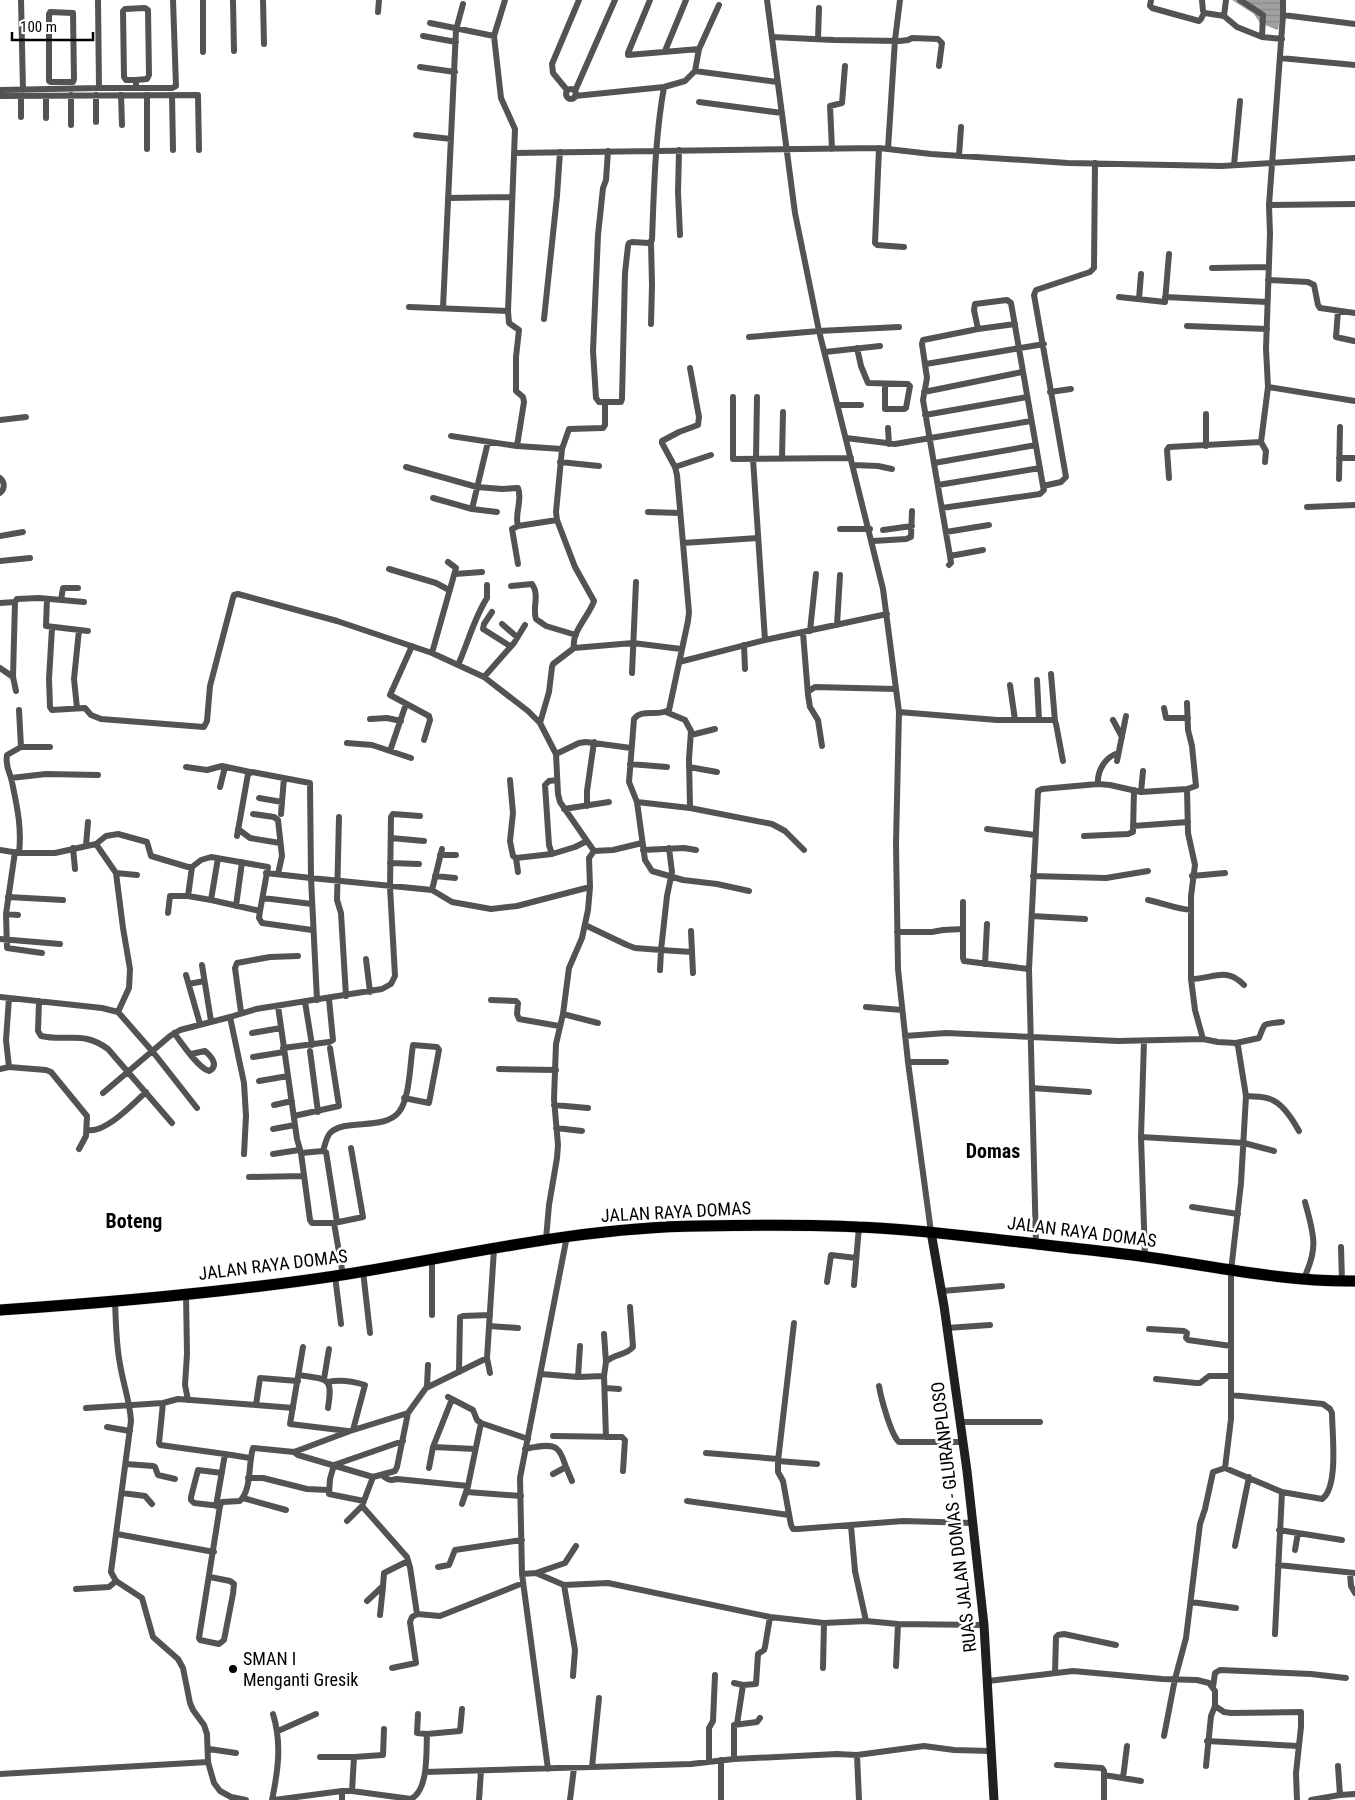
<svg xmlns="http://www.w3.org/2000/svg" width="1355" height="1800" font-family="'Roboto Condensed',sans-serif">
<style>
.water{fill:url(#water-rules)}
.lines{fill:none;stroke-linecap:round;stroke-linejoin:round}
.trunk-casing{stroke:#dbdbdb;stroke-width:12}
.minor{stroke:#535353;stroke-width:6}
.secondary{stroke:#202020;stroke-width:9}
.trunk{stroke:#000;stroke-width:11}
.poi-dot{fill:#000;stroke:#fff;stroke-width:2}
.labels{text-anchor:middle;stroke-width:5;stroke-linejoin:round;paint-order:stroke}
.street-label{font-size:18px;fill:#000;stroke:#fff}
.poi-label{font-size:18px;fill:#000;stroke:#fff;text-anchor:start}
.quarter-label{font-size:20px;font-weight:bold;fill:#000;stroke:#fff}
</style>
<defs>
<pattern id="water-rules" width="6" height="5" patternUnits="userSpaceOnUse" patternTransform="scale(1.25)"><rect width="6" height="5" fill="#a1a1a1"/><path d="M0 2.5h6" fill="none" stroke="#898989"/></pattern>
</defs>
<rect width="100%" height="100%" fill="#fff"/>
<path class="water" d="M 1232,0 L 1283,0 L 1278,30 L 1260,23 L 1254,14 Z"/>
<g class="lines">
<defs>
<path id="trunk" d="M 0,1310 C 116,1302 233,1292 348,1274 C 465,1255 581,1227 700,1226 C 753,1225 806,1224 858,1227 C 915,1229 972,1237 1029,1243 C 1060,1247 1092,1250 1124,1254 C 1201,1263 1277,1282 1355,1281"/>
</defs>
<use href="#trunk" class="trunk-casing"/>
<path class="minor" d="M 21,0 L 23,90
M 203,0 L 203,52
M 233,0 L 234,51
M 263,0 L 264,44
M 650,0 L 628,53 L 628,55 L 699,49
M 767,0 L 795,213 L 819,331 L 883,589 L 899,712 L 896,844 L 898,969 L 908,1062 L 931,1232
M 1151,0 L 1150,6 L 1152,8 L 1199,21 L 1201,19 L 1204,13
M 1202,0 L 1203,11 L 1205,13 L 1224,16 L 1237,27 L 1262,37
M 1240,0 L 1263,15 L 1262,37 L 1282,39
M 50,12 L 73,13 L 74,79 L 73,82 L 51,82 L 49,81 L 49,14 Z
M 378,12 L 379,0
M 1283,15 L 1355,24
M 1224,16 L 1226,0
M 430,23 L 494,36
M 423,36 L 456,42
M 772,37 L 834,40 L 900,41 L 908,40 L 912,38 L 938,39 L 942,43 L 939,66
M 818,39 L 819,8
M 665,51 L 686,0
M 1280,58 L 1355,65
M 420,67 L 455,72
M 695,71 L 777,82
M 99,88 L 172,88 L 176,86 L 173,0
M 136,88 L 136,80 L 126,80 L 124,77 L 123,11 L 125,9 L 145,8 L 148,10 L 149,75 L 147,79 L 136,80
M566 94a5 5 0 1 1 10 0a5 5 0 1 1-10 0Z
M 0,90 L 99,88 L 98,0
M 567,90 L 553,73 L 552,64 L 579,0
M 575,91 L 615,0
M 71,95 L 71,125
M 96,95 L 96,122
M 121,95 L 122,125
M 147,95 L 147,149
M 172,95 L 173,150
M 0,96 L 198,95 L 199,150
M 575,96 L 664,87 L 685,81 L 695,71 L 699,49 L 719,5
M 699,102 L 782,113
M 21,117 L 21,96
M 46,118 L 46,96
M 416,135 L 451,139
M 879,148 L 875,243 L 877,245 L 904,247
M 832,149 L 830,106 L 842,103 L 845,66
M 888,149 L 895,40 L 900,0
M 679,150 L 678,192 L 680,235
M 514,153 L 879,148 L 931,154 L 1068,163 L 1222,166 L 1355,158
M 959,156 L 961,127
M 1234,165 L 1240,101
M 448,198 L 512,197
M 1269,205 L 1355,204
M 651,242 L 652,285 L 651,324
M 1212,268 L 1269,267
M 1268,280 L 1308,282 L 1314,285 L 1318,305 L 1320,308 L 1355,313
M 1119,297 L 1165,302 L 1169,254
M 1165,297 L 1267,302
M 1139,299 L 1141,274
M 409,307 L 508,311 L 515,129 L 501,98 L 494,36 L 505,0
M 443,308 L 456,30 L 463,4
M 508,311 L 509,323 L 519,330 L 516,357 L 516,391 L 523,397 L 524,402 L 517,446
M 1338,311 L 1336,337 L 1354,341
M 544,319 L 557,196 L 560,152
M 1187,326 L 1267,329
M 978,329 L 974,310 L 975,304 L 1007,300 L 1011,303 L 1043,486 L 1061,482 L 1066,477 L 1034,295 L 1036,290 L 1090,272 L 1094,268 L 1095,163
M 749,337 L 819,331 L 899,327
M 857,348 L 861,366 L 868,383 L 908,384 L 910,386 L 906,408 L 904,409 L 885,409 L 885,384
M 825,352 L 880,346
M 926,364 L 1044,344
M 690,368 L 699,417 L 698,425 L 679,432 L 662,441 L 662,443 L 675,467 L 677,475 L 689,612 L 688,621 L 669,710 C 658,717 642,708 634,719 L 629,782 L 637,802 L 645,860 L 652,871 L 683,880 L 717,884 L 749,891
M 1268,387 L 1355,401
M 924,392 L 1022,372
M 1050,392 L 1071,389
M 733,397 L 733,459 L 851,458
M 605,402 L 599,402 L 596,398 L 593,351 L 598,235 L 603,188 L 606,180 L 608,151
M 838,405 L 861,405
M 1206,414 L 1206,446
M 925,415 L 1027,397
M 0,420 L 26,417
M 888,428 L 889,444
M 451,436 L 517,446 L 562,449
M 846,438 L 895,444 L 1031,421
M 1339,458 L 1355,458
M 753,459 L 765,640
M 756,459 L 757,397
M 782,459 L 783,412
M 560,462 L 599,466
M 1265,462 L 1266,451 L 1261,442 L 1268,387 L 1266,349 L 1270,234 L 1269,205 L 1283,15 L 1283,0
M 934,463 L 1036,445
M 853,465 L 878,466 L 892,469
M 406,467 L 477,487 L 502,489 L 518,488 C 523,500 514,514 518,526 L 557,520
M 675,467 L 711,455
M 0,478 C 5,482 5,489 0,493
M 1169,478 L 1167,450 L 1169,447 L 1261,442
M 1339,479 L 1340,427
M 938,485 L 1040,468
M 433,498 L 472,509 L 497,512
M 1307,507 L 1355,505
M 942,508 L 1040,494 L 1044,490 L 1043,486
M 472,509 L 488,442
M 648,512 L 680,513
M 518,526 L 512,529 L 518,564
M 840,529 L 870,529
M 883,530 L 912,526
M 946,532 L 989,525
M 0,536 L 23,532
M 873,541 L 906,539 L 911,537 L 912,511
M 683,543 L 758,538
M 950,556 L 983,550
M 0,561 L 30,558
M 949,565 L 951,563 L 950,556 L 923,400 L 927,378 L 922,344 L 923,340 L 978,329 L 1015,324
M 389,569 L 436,583 L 449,590
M 455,574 L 482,572
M 511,586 L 532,584 C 540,595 532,608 536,619 L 546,626 L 576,635
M 47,599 L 46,626 L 88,631
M 61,600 L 63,588 L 78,588
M 15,602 L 13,677 L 16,691
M 0,603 L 15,602 L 17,599 L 39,598 L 84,602
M 492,612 L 484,624 L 483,629 L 510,646
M 502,624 L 517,637
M 837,625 L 840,575
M 52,628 L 49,679 L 50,707 L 52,710 L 85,708 L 91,715 L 101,719 L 204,727 L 207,721 L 210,686 L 233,598 L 234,595 L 238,594 L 337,621 L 432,653 L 484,677 L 528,711 L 540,723 L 556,754 L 558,794 L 560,802 L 594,851 L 589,858 L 590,887 L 588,910 L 582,938 L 569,968 L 563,1014 L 556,1044 L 554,1099 L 558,1145 L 557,1158 L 549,1205 L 546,1239
M 810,631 L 816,574
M 803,633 L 808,695 L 810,707 L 818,720 L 822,746
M 744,645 L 745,669
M 412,646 L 390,695 L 429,716 L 430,720 L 424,740
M 574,648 L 633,643 L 681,649
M 432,653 L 456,568 L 448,562
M 679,662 L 765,640 L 887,614
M 458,665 C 468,643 474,618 487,598 L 487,585
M 0,668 L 13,677
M 632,673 L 636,582
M 1051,674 L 1055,721
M 484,677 L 514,643 L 525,625
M 1037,680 L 1039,720
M 1010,685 L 1015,720
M 809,691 L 815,687 L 896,689
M 77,708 L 74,679 L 79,630
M 1164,708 L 1166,718 L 1188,718
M 19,710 L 21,747
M 666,712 L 685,720 L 691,731 L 689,759 L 690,808
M 899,712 L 997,720 L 1053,720 L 1055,721 L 1056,724 L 1063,761
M 370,719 L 387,718 L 401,721
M 1113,720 L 1122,737
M 540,723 L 549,692 L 552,667 L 553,664 L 574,648 C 571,632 589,616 594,601 L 575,567 L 557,520 L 556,512 L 562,449 L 569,429 L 603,428 L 605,425 L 605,402 L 621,402 L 622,399 L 625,273 L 628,246 L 629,243 L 632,242 L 649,243 L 652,240 C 654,189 655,138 664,87
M 691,735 L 715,729
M 347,743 L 372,745 L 390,751 L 406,704
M 390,751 L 411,758
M 556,754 L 579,743 L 586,742 L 631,748
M 1117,761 L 1126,716
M 630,764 L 667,767
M 186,767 L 207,770 L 222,766 L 250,772
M 689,767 L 717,772
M 11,778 L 46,774 L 98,775
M 510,780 L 513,813 L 510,841 L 513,856 L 516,858
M 557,780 L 549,781 L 545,785 L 549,845 L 552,854 L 575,847 L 587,841
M 1098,784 C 1097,771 1105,757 1118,753
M 220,787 L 225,767
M 1187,789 L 1188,833 L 1195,865 L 1191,896 L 1191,979 L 1195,1010 L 1203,1039
M 1141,792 L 1143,771
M 259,798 L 282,802
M 637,802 L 690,808 L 772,824 L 785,831 L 804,850
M 587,806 L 587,791 L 594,742
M 564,809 L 609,802
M 253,814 L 274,817 L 278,820 L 282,856 L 278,874
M 281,814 L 284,778
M 339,817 L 337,900 L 341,913 L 346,996
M 1133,826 L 1188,822
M 238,829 L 250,838 L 280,843
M 987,829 L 1035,835
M 237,836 L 248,774 L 252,772 L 310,783 L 311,878 L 432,890 L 452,902 L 491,909 L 517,906 L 590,887
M 1084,836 L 1128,834 L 1133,832 L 1134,790
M 391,838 L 424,841
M 96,844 L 116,873 L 123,928 L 130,969 L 129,988 L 118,1012
M 86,845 L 88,822
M 73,848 L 75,869
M 0,850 L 19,853 L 55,853 L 96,844 L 106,836 L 118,834 L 147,842 L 151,856 L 188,867 L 192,867 L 201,860 L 211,857 L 268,867 L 260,911
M 643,850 L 684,848 L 696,850
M 594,851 L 613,850 L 642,843
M 15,852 L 6,914 L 7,948 L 42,953
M 19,853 C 22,828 17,806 12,782 C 10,771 5,768 7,755 L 21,747 L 50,747
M 440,855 L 456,855
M 218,858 L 211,900 L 260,911 L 259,918 L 262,923 L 312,930
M 390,863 L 419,864
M 518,872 L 516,858 L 552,854
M 116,873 L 137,875
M 266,873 L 311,878 L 317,1000
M 435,876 L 455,878
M 1033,876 L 1106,878 L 1148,871
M 1192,876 L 1225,873
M 432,890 L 442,849
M 188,896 L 192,867
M 8,897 L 63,900
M 263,898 L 312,904
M 1148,900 C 1163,903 1176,909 1191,910
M 963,902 L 963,958 L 964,961 L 1029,969
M 236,906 L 242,862
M 168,913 L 170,896 L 188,896 L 211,900
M 6,914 L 18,915
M 1032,916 L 1085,919
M 585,925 L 627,945 L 635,948 L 661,950 L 667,896 L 672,872 L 669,848
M 691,931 L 693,973
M 897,932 L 932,932 L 943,930 L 963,929
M 0,939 L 60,944
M 366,959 L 370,992
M 985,964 L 987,924
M 202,965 L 211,1021
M 660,970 L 661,950 L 692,952
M 186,975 L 200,1024
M 1191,979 C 1213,979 1226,966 1244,985
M 189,984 L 204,981
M 0,997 L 102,1008 L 118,1012 L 153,1052 L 197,1108
M 9,998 L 6,1040 L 9,1067
M 491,1000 L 516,1001 L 518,1003 L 517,1014 L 519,1019 L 559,1026
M 39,1001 L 38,1031 L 41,1036 C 68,1042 82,1030 108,1049 L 172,1123
M 305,1002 L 312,1045
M 278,1006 L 297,1139 L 301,1153 L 310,1220 L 312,1223 L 334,1223 L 363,1217 L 351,1148
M 866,1007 L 902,1010
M 241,1012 L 235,968 L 237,963 L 270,957 L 298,956
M 563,1014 L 598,1023
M 230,1017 L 244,1083 L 246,1116 L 244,1154
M 174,1033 C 182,1043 197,1067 209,1071 C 219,1066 212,1057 205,1051 L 191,1054
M 252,1033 L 281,1028
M 905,1036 L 946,1033 L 1118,1041 L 1203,1039 L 1218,1042 L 1236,1043 L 1238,1046 L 1246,1096 L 1241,1183 L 1231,1271 L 1231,1419 L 1225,1468
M 1144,1041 L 1141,1137 L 1145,1257
M 1236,1043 L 1259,1038 C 1266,1020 1262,1025 1282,1022
M 283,1048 L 329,1042 L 333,1040 L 329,999
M 310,1051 L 318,1112
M 253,1057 L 284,1052
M 908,1062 L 946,1062
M 0,1069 L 9,1067 L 46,1070 L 51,1072 L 87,1116 L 86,1136 L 79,1149
M 499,1069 L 556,1070
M 259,1081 L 288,1076
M 1032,1088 L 1089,1092
M 103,1093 L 170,1036 L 180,1030 L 230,1017 L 256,1009 L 382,989 L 391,984 L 395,976 L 390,887 L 391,817 L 393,814 L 420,816
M 1246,1096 C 1253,1097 1263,1096 1270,1099 C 1283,1103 1293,1120 1299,1131
M 274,1105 L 292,1101
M 554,1105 L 588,1108
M 294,1116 L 339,1106 L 330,1048
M 556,1128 L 582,1131
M 273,1129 L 295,1125
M 87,1130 C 105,1134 133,1104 146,1092
M 1141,1137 L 1244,1143 L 1274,1151
M 301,1153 L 323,1151
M 273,1154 L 299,1150
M 249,1177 L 304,1176
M 1192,1207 L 1238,1214
M 337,1222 L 326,1152 L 323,1151 C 325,1145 326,1138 330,1133 C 345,1118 384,1131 399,1112 C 410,1098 410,1063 413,1045 L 437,1047 L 439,1050 L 429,1103 L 404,1098
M 334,1223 L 343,1275
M 1036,1244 L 1029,969 L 1038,791 L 1042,789 L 1098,784 L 1110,785 L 1141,792 L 1187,789 L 1196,786 L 1192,746 L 1188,730 L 1187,703
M 1341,1247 L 1342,1281
M 432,1260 L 432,1315
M 363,1271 L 370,1333
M 335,1276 L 341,1324
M 1303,1280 C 1319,1248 1314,1235 1305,1202
M 827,1282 L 831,1255 L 856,1258
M 854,1285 L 859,1227
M 942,1291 L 1002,1286
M 186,1294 L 187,1354 L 185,1385 L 188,1400
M 115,1302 C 116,1323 116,1344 120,1364 C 123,1384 130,1401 131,1421 L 111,1572 L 116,1581 L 142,1598 L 153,1637 L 178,1659 L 183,1668 L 190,1703 L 193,1710 L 204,1725 L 207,1734 L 208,1762 L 214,1783 L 220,1791 L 231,1797 L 246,1800
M 794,1323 L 778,1461 L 778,1472 L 783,1481 L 791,1525 L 793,1529 L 798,1529 L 903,1521 L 973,1523
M 489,1326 L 518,1328
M 947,1328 L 990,1325
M 1149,1329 L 1184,1331 L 1187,1333 L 1186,1338 L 1188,1340 L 1231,1346
M 303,1347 L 290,1424 L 348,1431
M 487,1358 L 490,1373
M 606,1362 C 614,1353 626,1356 633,1347 L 630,1307
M 459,1372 L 460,1317 L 463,1316 L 490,1315
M 541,1374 L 578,1377 L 604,1376 L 606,1362 L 604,1334
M 299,1375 C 328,1380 333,1376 328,1408
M 604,1376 L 606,1437
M 578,1377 L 580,1346
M 324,1379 L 329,1349
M 1156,1379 L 1196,1383 L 1200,1383 L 1209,1376 L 1231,1376
M 328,1382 C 340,1379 352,1381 365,1385 L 353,1430
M 427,1386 L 428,1365
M 879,1386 C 881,1398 891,1435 899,1442 L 963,1442
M 605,1388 L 619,1389
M 448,1397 L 473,1410 L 477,1420 L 481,1423
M 163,1403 L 159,1443 L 160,1445 L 225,1454
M 256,1405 L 293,1408
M 86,1408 L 163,1403 L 178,1399 L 256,1405 L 260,1378 L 298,1381
M 960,1422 L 1040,1422
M 107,1427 L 130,1431
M 553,1436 L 622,1437 L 625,1440 L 623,1471
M 433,1447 L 475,1449
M 525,1449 C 534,1447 551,1443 557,1449 C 562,1453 564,1462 566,1467 L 553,1474
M 294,1452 L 298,1455 L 373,1477 L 395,1471 L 397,1467 L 408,1413 L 426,1388 L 487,1358 L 494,1249
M 706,1453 L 778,1459
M 778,1461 L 817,1464
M 126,1464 L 153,1466 L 155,1467 L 158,1475 L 175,1479
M 566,1467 L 572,1481
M 429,1468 L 433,1447 L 452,1399
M 382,1475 C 388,1480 390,1481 397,1479 L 468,1486
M 248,1478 L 263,1478 L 307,1489 L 328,1490
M 467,1492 L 521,1496
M 122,1493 L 145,1496 L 152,1504
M 243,1498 L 286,1510
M 364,1501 L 329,1494 L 330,1479 L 334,1465 L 403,1441
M 687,1501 L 789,1515
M 462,1504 L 468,1486 L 481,1423 L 528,1439
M 216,1506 L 225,1454 L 250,1458
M 220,1506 L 194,1503 L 191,1500 L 191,1497 L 198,1470 L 222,1473
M 362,1506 L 407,1557 L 410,1567 L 417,1614
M 347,1521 L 362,1506 L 373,1477
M 851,1526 L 855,1571 L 866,1621
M 1279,1530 L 1342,1540
M 117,1534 L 214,1552
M 1235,1546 L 1249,1477
M 1295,1550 L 1298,1533
M 1278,1565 L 1355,1573
M 438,1567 L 449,1565 L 455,1550 L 522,1540
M 536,1573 L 565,1563 L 576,1546
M 1350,1573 L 1351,1586 L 1355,1593
M 522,1574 L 536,1573 L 564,1585 L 608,1583 L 770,1617 L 824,1623 L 866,1621 L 898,1624 L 984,1625
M 210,1577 L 230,1581 L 234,1584 L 233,1594 L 224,1640 L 219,1644 L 200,1640 L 199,1638 L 220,1506 L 222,1502 L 240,1501 C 252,1489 248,1464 253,1448 L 294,1452 L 350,1431 L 408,1413
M 564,1585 L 575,1650 L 573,1676
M 76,1589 L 109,1587 L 116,1581
M 367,1601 L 383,1586 L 384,1573 L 408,1561
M 1191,1602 L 1236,1608
M 380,1615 L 383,1587
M 1275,1634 L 1282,1492
M 896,1666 L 898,1624
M 392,1668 L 416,1663 L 410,1622 L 412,1617 L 417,1614 L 440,1616 L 523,1583
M 823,1668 L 824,1623
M 1055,1673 L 1056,1637 L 1058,1635 L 1064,1634 L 1116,1645
M 988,1681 L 1073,1671 L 1162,1679 L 1197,1680 L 1209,1683 L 1215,1691 L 1215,1706 L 1211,1716 L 1206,1766
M 734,1683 L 743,1685 L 756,1684 L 758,1654 L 764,1650 L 765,1647 L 770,1617
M 1213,1687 L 1215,1673 L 1220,1670 L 1311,1674 L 1346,1678
M 1215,1706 L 1224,1712 L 1231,1713 L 1301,1712 L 1301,1727 L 1296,1773 L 1297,1800
M 418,1714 L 417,1733 L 427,1734
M 737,1724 L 743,1685
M 278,1731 L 316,1714
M 1164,1736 L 1175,1679 L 1186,1638 L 1200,1524 L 1205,1509 L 1213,1472 L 1225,1468 L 1282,1492 L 1322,1499 C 1339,1487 1332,1433 1332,1413 L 1330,1409 L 1323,1404 L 1231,1395
M 1207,1741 L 1298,1746
M 209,1749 L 236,1753
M 857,1755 L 859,1800
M 320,1757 L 354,1757 L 352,1791
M 354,1757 L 383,1755 L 384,1729
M 734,1759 L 734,1725 L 757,1722 L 760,1718
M 721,1760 L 721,1800
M 709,1761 L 709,1728 L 713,1721 L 715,1675
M 1057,1765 L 1102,1768 L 1104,1771 L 1104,1800
M 1338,1766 L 1340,1795
M 592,1767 L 599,1698
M 548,1769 L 522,1574 L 520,1478 L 567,1236
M 425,1772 L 691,1764 L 734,1759 L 837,1754 L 857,1755 L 924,1746 L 954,1750 L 990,1751
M 0,1774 L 208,1762
M 1104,1775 L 1141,1781
M 1123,1778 L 1127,1746
M 342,1791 L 342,1800
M 272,1800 C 278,1771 282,1743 273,1714
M 274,1800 L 342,1791 L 352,1791 L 411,1799 C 429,1790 426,1751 427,1734 L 460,1731 L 462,1709
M 479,1800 L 481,1771
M 570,1800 L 574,1768
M 1311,1800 L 1340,1795 L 1355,1794"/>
<path class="secondary" d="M 931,1232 L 944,1306 L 967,1471 L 984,1625 L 994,1800"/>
<use href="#trunk" class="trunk"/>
</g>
<circle class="poi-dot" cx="233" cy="1669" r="5"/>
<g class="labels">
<g class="street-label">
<text transform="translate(676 1212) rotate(-3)" y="6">JALAN RAYA DOMAS</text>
<text transform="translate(1082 1232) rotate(7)" y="6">JALAN RAYA DOMAS</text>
<text transform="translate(273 1265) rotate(-7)" y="6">JALAN RAYA DOMAS</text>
<text transform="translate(954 1517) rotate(-97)" y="6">RUAS JALAN DOMAS - GLURANPLOSO</text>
</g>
<g class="poi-label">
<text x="243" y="1665">SMAN I<tspan x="243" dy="21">Menganti Gresik</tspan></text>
</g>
<g class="quarter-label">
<text x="993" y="1158">Domas</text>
<text x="134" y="1228">Boteng</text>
</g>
</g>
<path d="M12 32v8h81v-8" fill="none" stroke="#000000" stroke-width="2.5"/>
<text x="20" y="32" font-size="15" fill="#000000" stroke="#ffffff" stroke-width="4" paint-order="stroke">100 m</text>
</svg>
